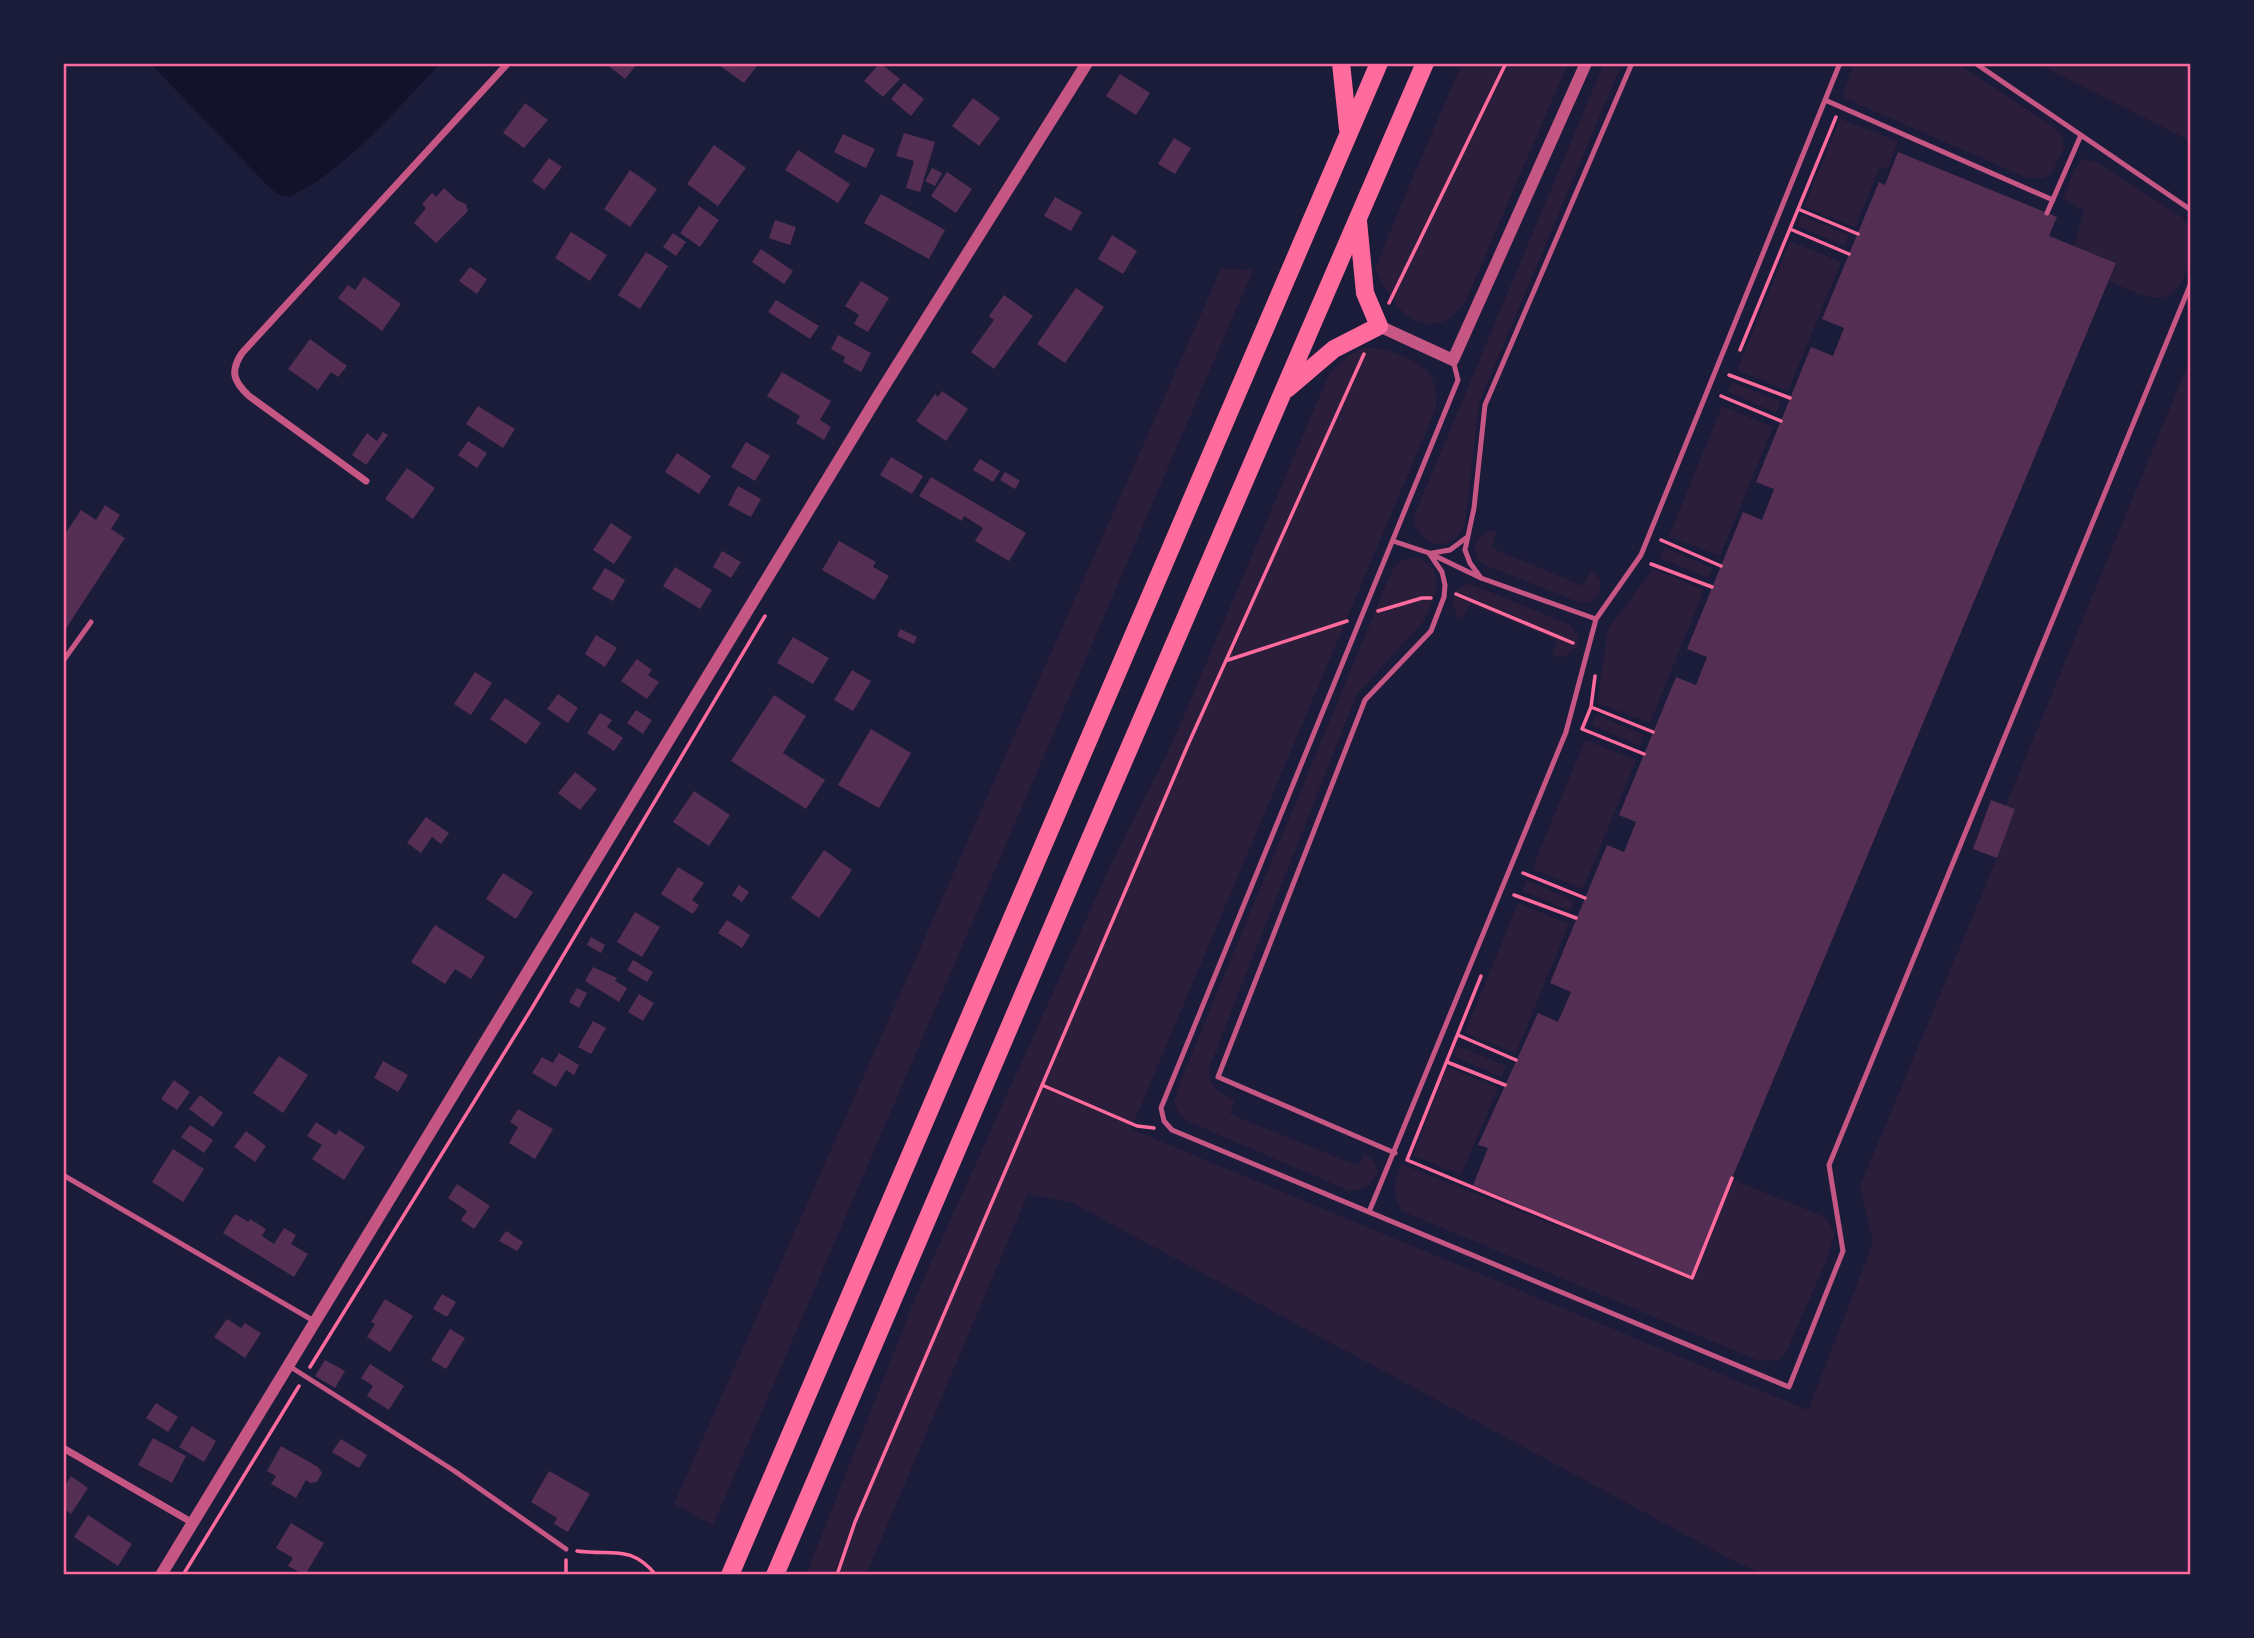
<svg xmlns="http://www.w3.org/2000/svg" width="2254" height="1638" font-family="'Work Sans',sans-serif">
<style>
.green{fill:#2a1e3b}
.water{fill:#12122b}
.building{fill:#542f53}
.lines{fill:none;stroke-linecap:round;stroke-linejoin:round}
.path{stroke:#ff6b9d;stroke-width:3.5}
.service{stroke:#c65784;stroke-width:5}
.minor{stroke:#c65784;stroke-width:7}
.tertiary{stroke:#c65784;stroke-width:12}
.trunk{stroke:#ff6b9d;stroke-width:18}
.neatline{fill:none;stroke:#ff6b9d;stroke-width:2.5}
</style>
<rect width="100%" height="100%" fill="#1b1b3a"/>
<path class="green" d="M 1462,63 L 1568,63 L 1465,303 C 1458,309 1451,318 1444,321 C 1409,335 1388,295 1375,269 L 1400,207 Z
M 1604,63 L 1622,63 L 1479,403 L 1465,525 C 1463,529 1459,536 1455,539 C 1437,552 1413,538 1414,516 Z
M 1854,63 L 1957,63 L 2055,128 L 2061,134 L 2064,148 L 2051,174 L 2044,178 L 2027,178 L 1842,97 Z
M 2036,63 L 2191,63 L 2191,141 Z
M 1840,119 L 1898,141 L 1888,169 L 1880,167 L 1855,227 L 1804,207 Z
M 2083,159 L 2097,162 L 2182,217 C 2185,221 2190,226 2191,231 C 2196,248 2186,289 2168,296 C 2151,303 2125,287 2109,281 L 2116,262 L 2074,246 L 2084,211 L 2063,198 L 2075,169 Z
M 1801,215 L 1849,235 L 1845,246 L 1797,226 Z
M 1790,241 L 1841,262 L 1788,391 L 1737,370 Z
M 1221,269 L 1253,270 L 713,1525 L 674,1504 Z
M 1363,348 C 1378,347 1388,350 1402,356 C 1429,367 1438,378 1436,408 L 1131,1129 L 1808,1410 L 1873,1243 L 1860,1186 L 1997,858 L 2015,809 L 2006,805 L 2191,357 L 2191,1575 L 1766,1575 L 1734,1561 L 1073,1203 L 1028,1194 L 866,1575 L 806,1575 L 916,1296 L 1111,864 L 1171,746 L 1329,374 L 1346,357 Z
M 1733,382 L 1781,402 L 1776,413 L 1728,392 Z
M 1722,406 L 1773,427 L 1720,556 L 1669,536 Z
M 1489,531 L 1496,531 L 1492,548 L 1583,586 L 1592,569 L 1600,580 L 1600,593 L 1591,602 L 1581,603 L 1485,565 L 1479,561 L 1474,548 L 1479,537 Z
M 1664,547 L 1712,568 L 1708,578 L 1660,558 Z
M 1412,558 L 1421,559 L 1434,569 L 1437,583 L 1435,595 L 1423,622 L 1357,694 L 1209,1068 C 1209,1087 1219,1093 1235,1100 L 1230,1114 L 1358,1166 L 1364,1154 L 1374,1161 L 1378,1171 C 1372,1185 1365,1189 1350,1191 L 1189,1122 L 1180,1116 L 1174,1102 L 1180,1082 L 1393,568 L 1401,561 Z
M 1653,569 L 1704,590 L 1650,723 L 1597,703 L 1608,629 Z
M 1467,584 L 1473,585 L 1569,624 L 1578,634 L 1577,647 L 1564,657 L 1552,655 L 1557,640 L 1470,604 L 1462,619 L 1457,615 L 1452,602 L 1456,591 Z
M 1596,715 L 1644,735 L 1640,746 L 1592,725 Z
M 1585,740 L 1636,760 L 1583,889 L 1532,869 Z
M 1527,880 L 1574,901 L 1570,911 L 1522,891 Z
M 1518,903 L 1569,924 L 1516,1053 L 1465,1033 Z
M 1458,1046 L 1506,1066 L 1501,1077 L 1453,1056 Z
M 1447,1067 L 1498,1088 L 1461,1175 L 1413,1155 Z
M 1401,1164 L 1693,1280 L 1733,1180 L 1825,1217 L 1835,1233 L 1827,1259 L 1786,1353 L 1778,1360 L 1759,1361 L 1402,1211 C 1391,1191 1394,1184 1401,1164 Z"/>
<path class="water" d="M 150,63 L 441,63 C 397,108 347,170 289,197 L 279,195 L 270,188 Z"/>
<path class="building" d="M 605,63 L 638,63 L 625,79 Z
M 716,63 L 759,63 L 744,83 Z
M 880,63 L 900,79 L 883,97 L 864,81 Z
M 1120,74 L 1150,93 L 1136,115 L 1106,96 Z
M 904,83 L 924,99 L 911,116 L 891,99 Z
M 973,98 L 1000,118 L 979,146 L 952,126 Z
M 525,103 L 548,120 L 524,148 L 503,133 Z
M 904,133 L 935,142 L 920,192 L 906,188 L 914,161 L 896,156 Z
M 843,134 L 875,149 L 866,168 L 834,152 Z
M 1174,138 L 1191,148 L 1175,174 L 1158,164 Z
M 714,145 L 746,168 L 718,206 L 687,184 Z
M 798,150 L 850,184 L 838,203 L 785,170 Z
M 1898,152 L 2057,217 L 2049,236 L 2116,263 L 1691,1276 L 1473,1185 L 1488,1148 L 1478,1145 L 1538,1013 L 1558,1022 L 1571,992 L 1550,983 L 1607,845 L 1624,852 L 1636,822 L 1619,815 L 1676,677 L 1696,685 L 1707,657 L 1687,649 L 1743,512 L 1762,520 L 1774,489 L 1756,482 L 1811,347 L 1833,356 L 1844,328 L 1822,319 L 1879,182 L 1885,185 Z
M 549,158 L 562,167 L 544,190 L 532,181 Z
M 932,168 L 942,173 L 935,186 L 925,181 Z
M 630,170 L 657,189 L 630,227 L 604,209 Z
M 947,172 L 972,189 L 956,213 L 931,196 Z
M 444,188 L 457,200 L 466,204 L 468,211 L 436,243 L 414,223 L 426,208 L 422,204 L 432,193 L 436,197 Z
M 881,194 L 945,230 L 929,259 L 864,223 Z
M 1055,197 L 1082,212 L 1071,231 L 1044,216 Z
M 699,206 L 719,220 L 700,247 L 680,233 Z
M 775,220 L 796,227 L 790,245 L 769,238 Z
M 571,232 L 607,255 L 590,281 L 555,258 Z
M 673,233 L 686,242 L 676,256 L 663,247 Z
M 1112,235 L 1137,251 L 1123,274 L 1098,259 Z
M 761,249 L 793,271 L 784,284 L 752,262 Z
M 646,252 L 668,266 L 640,309 L 618,295 Z
M 470,267 L 487,279 L 477,294 L 459,281 Z
M 364,277 L 401,304 L 382,331 L 338,298 L 348,285 L 355,290 Z
M 861,281 L 889,298 L 868,332 L 854,324 L 859,315 L 845,306 Z
M 1076,288 L 1104,307 L 1065,363 L 1037,344 Z
M 1004,295 L 1033,316 L 994,369 L 971,352 L 994,320 L 989,316 Z
M 776,300 L 819,326 L 810,339 L 768,312 Z
M 838,335 L 871,353 L 861,372 L 843,362 L 845,357 L 831,349 Z
M 310,339 L 347,366 L 338,377 L 331,372 L 318,390 L 288,369 Z
M 782,372 L 831,401 L 820,420 L 831,427 L 824,440 L 796,423 L 800,416 L 767,396 Z
M 942,391 L 968,409 L 946,441 L 916,421 L 935,394 L 938,397 Z
M 478,406 L 515,429 L 503,448 L 466,424 Z
M 383,432 L 388,435 L 366,465 L 352,455 L 367,433 L 377,441 Z
M 468,441 L 487,453 L 477,468 L 458,455 Z
M 746,442 L 770,456 L 755,481 L 731,467 Z
M 677,453 L 711,476 L 699,494 L 665,472 Z
M 891,457 L 923,476 L 912,494 L 880,475 Z
M 980,459 L 1000,471 L 993,482 L 973,470 Z
M 407,468 L 435,488 L 413,519 L 385,499 Z
M 1005,472 L 1020,481 L 1015,489 L 1000,480 Z
M 931,477 L 1026,533 L 1009,561 L 975,541 L 983,528 L 964,516 L 962,521 L 919,496 Z
M 738,486 L 761,499 L 751,517 L 728,505 Z
M 105,505 L 120,515 L 111,529 L 125,538 L 63,633 L 63,537 L 81,510 L 96,520 Z
M 611,523 L 632,537 L 614,564 L 593,550 Z
M 839,541 L 876,562 L 873,567 L 889,576 L 874,600 L 822,570 Z
M 722,551 L 741,562 L 731,578 L 713,567 Z
M 675,567 L 712,590 L 700,609 L 663,586 Z
M 605,568 L 625,580 L 613,601 L 592,589 Z
M 900,629 L 917,637 L 914,644 L 897,636 Z
M 596,635 L 617,648 L 605,667 L 585,654 Z
M 793,637 L 829,658 L 813,684 L 777,663 Z
M 637,659 L 652,670 L 648,675 L 659,682 L 647,699 L 621,681 Z
M 852,670 L 871,681 L 853,711 L 834,700 Z
M 475,672 L 492,683 L 471,715 L 454,704 Z
M 558,694 L 578,708 L 568,723 L 547,709 Z
M 774,695 L 806,716 L 783,753 L 825,780 L 806,809 L 731,761 Z
M 505,698 L 541,723 L 526,744 L 490,719 Z
M 636,710 L 652,720 L 643,734 L 627,723 Z
M 600,713 L 612,720 L 607,727 L 623,738 L 614,751 L 587,733 Z
M 871,729 L 911,753 L 879,808 L 838,785 Z
M 575,772 L 597,789 L 580,810 L 558,793 Z
M 694,791 L 730,815 L 709,846 L 673,822 Z
M 1991,800 L 2015,809 L 1997,858 L 1973,849 Z
M 426,817 L 449,833 L 441,844 L 432,837 L 421,853 L 407,843 Z
M 824,850 L 852,870 L 819,918 L 791,898 Z
M 678,867 L 704,883 L 692,900 L 699,905 L 693,914 L 661,894 Z
M 503,873 L 533,892 L 516,919 L 486,899 Z
M 739,885 L 749,892 L 742,902 L 732,895 Z
M 635,912 L 660,927 L 642,957 L 617,942 Z
M 727,920 L 750,935 L 742,948 L 718,933 Z
M 435,925 L 485,957 L 471,979 L 455,969 L 445,984 L 411,962 Z
M 591,937 L 605,945 L 601,953 L 587,945 Z
M 633,960 L 653,972 L 647,982 L 627,970 Z
M 593,967 L 617,978 L 615,981 L 627,988 L 619,1002 L 585,981 Z
M 577,988 L 587,993 L 579,1008 L 569,1002 Z
M 639,994 L 654,1003 L 643,1021 L 628,1012 Z
M 593,1021 L 606,1028 L 591,1054 L 578,1047 Z
M 559,1053 L 579,1065 L 574,1075 L 566,1070 L 556,1087 L 532,1073 L 542,1057 L 553,1063 Z
M 279,1056 L 308,1075 L 283,1113 L 253,1093 Z
M 383,1061 L 408,1075 L 398,1092 L 374,1078 Z
M 174,1080 L 190,1092 L 177,1110 L 161,1099 Z
M 200,1095 L 223,1113 L 213,1127 L 189,1109 Z
M 518,1109 L 553,1129 L 535,1159 L 509,1143 L 518,1127 L 510,1122 Z
M 316,1122 L 336,1135 L 339,1130 L 365,1147 L 344,1180 L 312,1159 L 322,1145 L 307,1136 Z
M 190,1125 L 213,1140 L 204,1153 L 181,1137 Z
M 246,1131 L 266,1146 L 255,1162 L 234,1147 Z
M 173,1149 L 204,1169 L 183,1202 L 152,1182 Z
M 457,1184 L 490,1206 L 474,1229 L 461,1220 L 467,1211 L 448,1198 Z
M 235,1214 L 249,1222 L 250,1219 L 266,1229 L 262,1236 L 274,1244 L 284,1228 L 296,1235 L 291,1244 L 308,1254 L 294,1277 L 223,1233 Z
M 506,1231 L 523,1242 L 517,1251 L 499,1241 Z
M 442,1294 L 456,1302 L 447,1317 L 433,1309 Z
M 385,1299 L 413,1316 L 390,1352 L 367,1337 L 375,1324 L 371,1322 Z
M 227,1319 L 241,1328 L 245,1323 L 261,1333 L 245,1358 L 214,1337 Z
M 450,1329 L 465,1338 L 446,1369 L 431,1360 Z
M 325,1360 L 345,1371 L 335,1388 L 315,1376 Z
M 370,1364 L 404,1386 L 389,1410 L 367,1396 L 373,1386 L 361,1378 Z
M 156,1403 L 178,1417 L 168,1432 L 146,1418 Z
M 192,1426 L 216,1441 L 204,1462 L 179,1447 Z
M 153,1438 L 186,1456 L 172,1483 L 138,1465 Z
M 341,1439 L 367,1455 L 359,1468 L 332,1452 Z
M 281,1446 L 318,1467 L 322,1473 L 317,1482 L 310,1483 L 306,1480 L 296,1498 L 271,1484 L 276,1476 L 267,1471 Z
M 549,1471 L 590,1494 L 568,1532 L 554,1524 L 557,1518 L 531,1502 Z
M 71,1476 L 88,1488 L 71,1514 L 63,1508 L 63,1488 Z
M 88,1515 L 132,1544 L 118,1566 L 74,1537 Z
M 291,1523 L 324,1543 L 305,1575 L 288,1566 L 293,1558 L 276,1548 Z"/>
<g class="lines">
<path class="path" d="M 1798,209 L 1858,234
M 1790,229 L 1849,254
M 1389,303 L 1506,63
M 1740,350 L 1836,117
M 1729,375 L 1790,398
M 1721,396 L 1781,421
M 1661,540 L 1721,566
M 1651,564 L 1712,587
M 1456,594 L 1573,643
M 1378,611 L 1422,598 L 1431,598
M 1228,660 L 1347,621
M 1591,707 L 1653,732
M 1582,729 L 1591,707 L 1595,676
M 1582,729 L 1644,754
M 1523,873 L 1585,898
M 1514,895 L 1576,918
M 1481,976 L 1407,1160 L 1692,1278 L 1732,1178
M 1458,1035 L 1516,1060
M 1447,1062 L 1505,1085
M 1042,1085 L 1137,1126 L 1154,1128
M 310,1367 L 532,1008 L 765,616
M 577,1551 C 613,1556 630,1544 656,1575
M 183,1575 L 299,1386
M 566,1575 L 566,1560
M 837,1575 L 855,1522 L 1187,747 L 1364,354"/>
<path class="service" d="M 1975,63 L 2191,210
M 1825,100 L 2053,200
M 2047,213 L 2081,135
M 1453,360 L 1458,380 L 1161,1108 L 1164,1121 L 1172,1130 L 1789,1387 L 1843,1251 L 1829,1165 L 2191,283
M 1393,541 L 1429,553 L 1481,578 L 1596,619
M 1432,553 L 1450,550 L 1466,538
M 1481,578 L 1470,563 L 1465,550 L 1474,508 L 1485,405 L 1632,63
M 63,661 L 91,622
M 1395,1153 L 1218,1077 L 1365,700 L 1431,631 L 1444,597 L 1445,585 L 1442,572 L 1429,553
M 63,1175 L 314,1321
M 1369,1212 L 1566,732 L 1596,619 L 1641,555 L 1840,63
M 289,1366 L 453,1470 L 566,1549"/>
<path class="minor" d="M 366,481 L 249,396 C 233,381 230,371 242,353 L 508,63
M 63,1448 L 193,1523"/>
<path class="tertiary" d="M 1379,326 L 1453,360 L 1586,63
M 161,1575 L 878,396 L 1087,63"/>
<path class="trunk" d="M 1341,63 L 1348,129
M 1287,389 L 1334,349 L 1379,326 L 1365,293 L 1358,221
M 730,1575 L 1379,63
M 775,1575 L 1071,883 L 1425,63"/>
</g>
<rect width="2254" height="1638" fill="none" stroke="#1b1b3a" stroke-width="130"/>
<rect x="65" y="65" width="2124" height="1508" class="neatline"/>
</svg>
